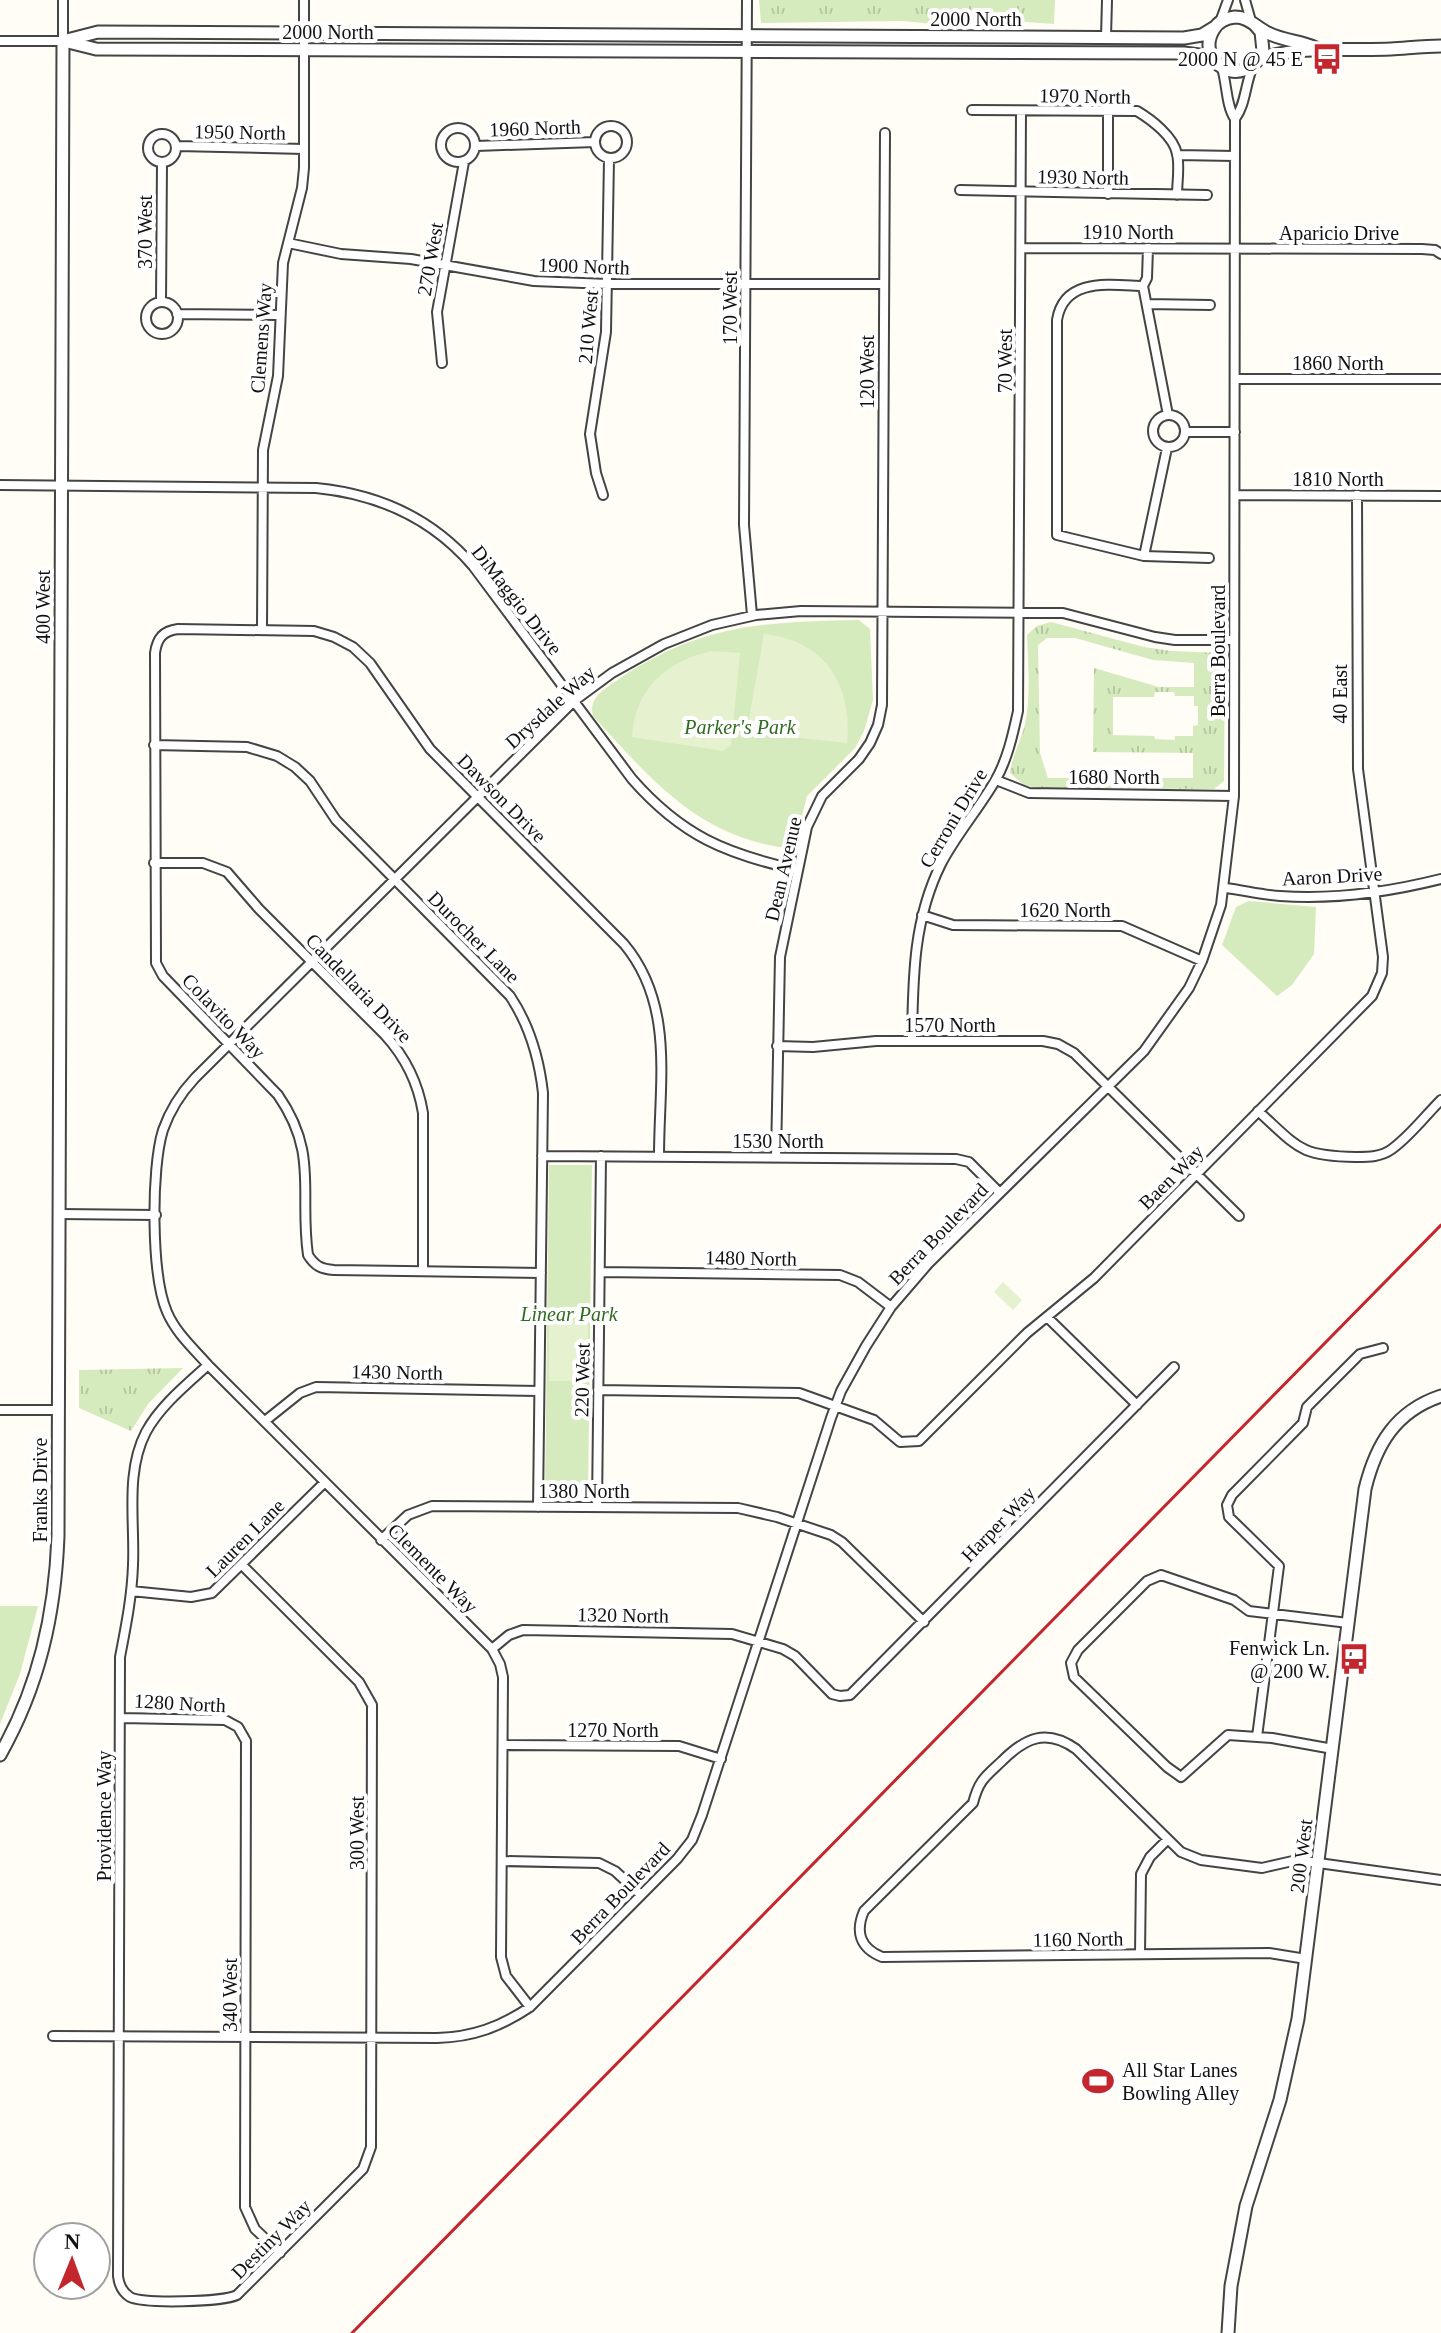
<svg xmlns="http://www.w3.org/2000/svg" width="1441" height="2333" font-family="'Times New Roman',serif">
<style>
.grass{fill:url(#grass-tufts);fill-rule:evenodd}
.park{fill:#d5ebbd}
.pitch{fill:#e6f2cf}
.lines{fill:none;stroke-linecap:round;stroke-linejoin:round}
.minor-casing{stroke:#444;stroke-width:12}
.tertiary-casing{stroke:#444;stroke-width:15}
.minor{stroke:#fff;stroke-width:8}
.tertiary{stroke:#fff;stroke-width:11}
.rail{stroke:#c4262e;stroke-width:3}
.labels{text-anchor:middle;stroke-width:8;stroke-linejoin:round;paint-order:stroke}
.street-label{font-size:20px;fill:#111;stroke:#fff}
.poi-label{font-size:20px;fill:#111;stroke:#fff;text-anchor:end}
.park-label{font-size:20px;font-style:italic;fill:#2f6b1f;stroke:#fff}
</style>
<defs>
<pattern id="grass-tufts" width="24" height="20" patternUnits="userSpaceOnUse" patternTransform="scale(2)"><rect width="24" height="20" fill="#d5ebbd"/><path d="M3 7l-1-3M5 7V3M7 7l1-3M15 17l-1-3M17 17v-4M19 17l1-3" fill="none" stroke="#b6c8a1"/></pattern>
</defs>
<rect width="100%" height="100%" fill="#fffdf5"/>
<path class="grass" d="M 759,0 L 1055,0 L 1054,24 L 1012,21 L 969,24 L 933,24 L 903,21 L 761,23 Z
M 1051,622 L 1144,647 L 1171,651 L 1222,653 L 1225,659 L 1224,781 L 1214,789 L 1035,788 L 1023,784 L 1010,773 C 1012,756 1021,741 1025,724 C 1031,696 1028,664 1027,635 L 1037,626 ZM 1047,638 L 1075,638 L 1153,660 L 1194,663 L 1194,687 L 1159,687 L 1094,668 L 1093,752 L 1193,753 L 1193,778 L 1048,778 L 1040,753 L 1038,645 ZM 1155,692 L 1174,692 L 1175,696 L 1194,696 L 1194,706 L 1198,706 L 1198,725 L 1193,726 L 1193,736 L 1175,736 L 1175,740 L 1155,739 L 1154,736 L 1113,735 L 1113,697 L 1154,697 Z
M 183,1368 L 148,1404 L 131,1431 L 79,1408 L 79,1370 Z"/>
<path class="park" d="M 859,620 L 870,629 L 873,700 L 864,731 L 855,748 L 807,796 L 793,850 C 779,847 764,845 750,840 C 683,820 638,765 593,716 C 588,697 605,689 619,679 C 701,624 763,622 859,620 Z
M 1249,901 L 1316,907 L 1314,954 L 1292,985 L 1277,996 L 1222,945 L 1236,907 Z
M 549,1165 L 592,1165 L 588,1498 L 545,1498 Z
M 0,1606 L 38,1606 L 20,1674 L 0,1724 Z"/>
<path class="pitch" d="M 764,634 C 824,640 853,684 847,743 L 754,733 L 748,725 Z
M 713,651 L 740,653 L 731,745 L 723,751 L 632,737 C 635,688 668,660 713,651 Z
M 1003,1282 L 1022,1300 L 1013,1310 L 994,1292 Z
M 549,1322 L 588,1323 L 587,1381 L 549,1381 Z"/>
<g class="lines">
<defs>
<path id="minor" d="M 747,0 L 744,525 L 752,615
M 1245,0 L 1251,21
M 1220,22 L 1228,0
M 1106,37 L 1107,0
M 0,41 L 63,41 L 63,0
M 972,110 L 1137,111 C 1152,120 1174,137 1177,154 C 1180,167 1177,182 1177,195
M 1235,119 C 1246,104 1245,84 1253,66
M595 142a16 16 0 1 1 32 0a16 16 0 1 1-32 0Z
M441 145a17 17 0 1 1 34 0a17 17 0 1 1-34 0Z
M148 148a14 14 0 1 1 28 0a14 14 0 1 1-28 0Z
M 177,146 L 304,149
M 476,146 L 595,142
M 1177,155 L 1235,156
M 960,190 L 1207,195
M 1108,194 L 1108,111
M 288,243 L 341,254 L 411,259 L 534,281 L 608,284 L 883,284
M 1021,248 L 1422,249 L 1435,250 L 1441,254
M 1143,286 L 1168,415
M 161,302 L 162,162
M146 318a16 16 0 1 1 32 0a16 16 0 1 1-32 0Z
M 1147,304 L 1210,305
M 177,314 L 279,315
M 442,363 L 437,312 L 464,162
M 1235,379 L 1441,379
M1153 431a16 16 0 1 1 32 0a16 16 0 1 1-32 0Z
M 1186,432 L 1235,432
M 1167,448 L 1144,556 L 1209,558
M 0,485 L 316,488 C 377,494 432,518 473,566 L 632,779 C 682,836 726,854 798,870
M 603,495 L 596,473 L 590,434 L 606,332 L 609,159
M 1235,495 L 1441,496
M 1144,556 L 1057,535 L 1057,320 C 1064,277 1110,285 1143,286 L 1147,278 L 1148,248
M 262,630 L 263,450 L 278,376 L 283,263 L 302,188 L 304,168 L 304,0
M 154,745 L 247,747 L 277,756 L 295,767 L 310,781 L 336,820 L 510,996 C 530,1026 539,1057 543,1093 L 538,1507
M 996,780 L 1029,793 L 1234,796
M 154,863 L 203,863 L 227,872 L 259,909 L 385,1035 C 406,1058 418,1082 423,1113 L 423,1271
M 1225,888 C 1243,890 1262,895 1280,896 C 1334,900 1389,892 1441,879
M 922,915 L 953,925 L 1122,926 L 1202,961
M 912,1040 C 913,979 913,920 941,864 C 956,835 978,810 995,781 C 1007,761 1013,734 1018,711 L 1021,111
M 777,1046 L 813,1047 L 876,1041 L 1043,1041 L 1058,1044 L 1074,1053 L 1239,1216
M 1258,1111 C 1299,1148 1299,1156 1356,1157 C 1369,1157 1381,1157 1392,1149 C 1410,1136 1425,1116 1441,1100
M 542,1156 L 956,1159 L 969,1162 L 1000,1193
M 776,1157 L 780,957 L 807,827 L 822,796 L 859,759 L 870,743 L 878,725 L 882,705 L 885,133
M 59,1214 L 156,1215
M 600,1272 L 840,1275 L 858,1282 L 891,1307
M 541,1273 L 334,1270 C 321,1269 315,1266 308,1255 C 299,1192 319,1154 278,1095 L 163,976 L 156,963 L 155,653 C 157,638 163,631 178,629 L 314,631 L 334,637 L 353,647 L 370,663 L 430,749 L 624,944 C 675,1005 659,1082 659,1156
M 1047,1317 L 1137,1405
M 208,1365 C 186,1385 160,1406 146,1432 C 125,1472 135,1522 133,1565 C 132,1596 126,1626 120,1657 L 118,2276 C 119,2285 122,2292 130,2297 C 144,2304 222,2302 237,2295 L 363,2169 L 371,2147 L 372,1705 L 359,1682 L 242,1565
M 598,1390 L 799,1393 L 874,1420 L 900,1442 L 919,1441 L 1027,1333 L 1094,1278 L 1372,996 L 1382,973 L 1383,957 L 1358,769 L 1357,495
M 0,1410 L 58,1410
M 265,1421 L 300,1393 L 316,1387 L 539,1391
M 597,1507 L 601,1156
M 381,1540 L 408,1515 L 432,1506 L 738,1508 L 777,1517 L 831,1535 L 842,1542 L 924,1622
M 131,1591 L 191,1597 L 212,1593 L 325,1482
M 492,1649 L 509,1635 L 523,1630 L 732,1634 L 783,1649 L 795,1656 L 832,1694 L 840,1696 L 850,1695 L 1174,1367
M 120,1718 L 225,1720 L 238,1727 L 246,1741 L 245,2207 L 255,2229 L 280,2253
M 1257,1737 L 1279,1566 L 1229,1517 L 1227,1505 L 1232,1495 L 1303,1423 L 1307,1407 L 1360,1354 L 1383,1348
M 503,1745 L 679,1746 L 721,1759
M 1333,1749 L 1272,1738 L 1228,1735 L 1181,1777 L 1167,1767 L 1074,1677 L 1071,1663 L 1078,1650 L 1147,1581 L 1161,1575 L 1234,1600 L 1249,1611 L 1348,1623
M 502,1861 L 599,1863 L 615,1871 L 641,1895
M 1140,1954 L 1141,1874 L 1150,1857 L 1167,1840
M 1306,1959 L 1269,1953 L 882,1957 C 860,1948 855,1932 864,1911 L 973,1803 C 979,1780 985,1777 1002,1761 C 1025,1738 1046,1728 1076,1749 L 1181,1852 L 1201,1860 L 1262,1868 L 1297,1860 L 1441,1880
M 530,2007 L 506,1976 L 501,1957 L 503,1677 L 500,1664 L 492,1649 L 208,1365 C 193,1348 176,1333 167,1312 C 151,1275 151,1168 163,1130 C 170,1110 181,1093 195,1078 L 574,701 L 612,673 L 664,644 L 712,625 L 756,615 L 801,611 L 1063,613 L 1155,637 L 1175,640 L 1234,640
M 53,2036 L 437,2038 C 473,2037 500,2027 530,2007 L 677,1859 L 692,1840 L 702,1815 L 831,1418 L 841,1391 L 866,1346 L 891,1307 L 928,1264 L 1144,1051 L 1189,988 L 1202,961 L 1221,905 L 1234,796 L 1235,119 C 1226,106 1227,84 1222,68"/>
<path id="tertiary" d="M 1255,25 L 1261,32 L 1263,51 C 1244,93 1193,62 1214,29 C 1218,22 1226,18 1235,17 C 1249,17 1257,28 1268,33 C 1284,41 1301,41 1316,48
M 63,41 L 98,32 L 1184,38 L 1202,35 L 1215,27
M 64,41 L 96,49 L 1184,53 L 1199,55 L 1216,62
M 1259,59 C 1302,45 1346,51 1391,49 C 1408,48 1424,46 1441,46
M 0,1755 C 39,1686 55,1615 58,1536 L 63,41
M 1228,2333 L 1231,2286 L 1246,2206 L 1280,2100 L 1298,2019 L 1365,1489 C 1376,1444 1396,1411 1441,1396"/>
</defs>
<use href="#minor" class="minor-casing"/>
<use href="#tertiary" class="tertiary-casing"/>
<use href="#minor" class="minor"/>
<use href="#tertiary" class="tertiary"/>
<path class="rail" d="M 352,2333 L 1441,1225"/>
</g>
<defs>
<symbol id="bus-bare" viewBox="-9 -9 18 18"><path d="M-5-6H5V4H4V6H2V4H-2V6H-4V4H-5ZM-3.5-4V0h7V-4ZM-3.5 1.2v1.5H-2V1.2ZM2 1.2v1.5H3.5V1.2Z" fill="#c4262e" stroke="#fff" stroke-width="2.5" paint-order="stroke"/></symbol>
<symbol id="stadium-bare" viewBox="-9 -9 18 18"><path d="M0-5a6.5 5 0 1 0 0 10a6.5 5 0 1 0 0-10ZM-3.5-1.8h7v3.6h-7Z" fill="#c4262e" stroke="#fff" stroke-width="2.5" paint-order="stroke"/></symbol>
</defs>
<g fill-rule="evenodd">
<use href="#bus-bare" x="1305" y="37" width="44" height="44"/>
<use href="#bus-bare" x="1332" y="1637" width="44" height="44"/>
<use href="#stadium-bare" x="1076" y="2059" width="44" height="44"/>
</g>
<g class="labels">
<g class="street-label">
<text x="976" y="26">2000 North</text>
<text x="328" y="39">2000 North</text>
<text transform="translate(1085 96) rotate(1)" y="7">1970 North</text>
<text transform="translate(535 128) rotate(-2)" y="7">1960 North</text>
<text transform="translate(240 132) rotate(1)" y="7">1950 North</text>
<text transform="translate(1083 177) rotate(1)" y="7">1930 North</text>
<text transform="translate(145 232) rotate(-90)" y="7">370 West</text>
<text x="1128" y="239">1910 North</text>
<text x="1339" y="240">Aparicio Drive</text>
<text transform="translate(430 259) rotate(-80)" y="7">270 West</text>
<text transform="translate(584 266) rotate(2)" y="7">1900 North</text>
<text transform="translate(730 308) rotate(-90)" y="7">170 West</text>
<text transform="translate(588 327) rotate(-85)" y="7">210 West</text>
<text transform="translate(261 338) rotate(-86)" y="7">Clemens Way</text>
<text transform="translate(1005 361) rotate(-90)" y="7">70 West</text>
<text x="1338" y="370">1860 North</text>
<text transform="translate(867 372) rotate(-90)" y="7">120 West</text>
<text x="1338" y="486">1810 North</text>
<text transform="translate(517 600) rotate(52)" y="7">DiMaggio Drive</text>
<text transform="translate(43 607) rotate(-90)" y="7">400 West</text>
<text transform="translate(1218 651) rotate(-90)" y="7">Berra Boulevard</text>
<text transform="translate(1340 694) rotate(-90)" y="7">40 East</text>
<text transform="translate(550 707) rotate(-42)" y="7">Drysdale Way</text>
<text x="1114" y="784">1680 North</text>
<text transform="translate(502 798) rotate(45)" y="7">Dawson Drive</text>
<text transform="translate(953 818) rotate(-59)" y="7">Cerroni Drive</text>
<text transform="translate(783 869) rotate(-77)" y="7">Dean Avenue</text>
<text transform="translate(1332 876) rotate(-3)" y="7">Aaron Drive</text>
<text x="1065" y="917">1620 North</text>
<text transform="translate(474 937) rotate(45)" y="7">Durocher Lane</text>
<text transform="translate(359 988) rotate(46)" y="7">Candellaria Drive</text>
<text transform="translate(224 1016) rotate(46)" y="7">Colavito Way</text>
<text x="950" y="1032">1570 North</text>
<text x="778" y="1148">1530 North</text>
<text transform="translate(1171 1177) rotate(-45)" y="7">Baen Way</text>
<text transform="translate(938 1234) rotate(-46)" y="7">Berra Boulevard</text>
<text transform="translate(751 1258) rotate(1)" y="7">1480 North</text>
<text transform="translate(397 1372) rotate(1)" y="7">1430 North</text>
<text transform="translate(582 1380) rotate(-89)" y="7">220 West</text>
<text transform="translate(40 1490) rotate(-90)" y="7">Franks Drive</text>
<text x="584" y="1498">1380 North</text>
<text transform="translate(998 1524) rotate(-46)" y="7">Harper Way</text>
<text transform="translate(245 1538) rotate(-45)" y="7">Lauren Lane</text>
<text transform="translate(433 1568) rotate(45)" y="7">Clemente Way</text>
<text transform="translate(623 1615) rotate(1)" y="7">1320 North</text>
<text transform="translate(180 1703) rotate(3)" y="7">1280 North</text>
<text x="613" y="1737">1270 North</text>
<text transform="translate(104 1816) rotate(-90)" y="7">Providence Way</text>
<text transform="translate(357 1833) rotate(-90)" y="7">300 West</text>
<text transform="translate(1301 1856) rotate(-83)" y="7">200 West</text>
<text transform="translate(620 1893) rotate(-46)" y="7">Berra Boulevard</text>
<text transform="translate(1078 1939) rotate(-1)" y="7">1160 North</text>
<text transform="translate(230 1995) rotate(-90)" y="7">340 West</text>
<text transform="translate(271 2239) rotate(-45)" y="7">Destiny Way</text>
</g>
<g class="poi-label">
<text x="1303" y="66">2000 N @ 45 E</text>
<text x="1330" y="1655">Fenwick Ln.<tspan x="1330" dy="23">@ 200 W.</tspan></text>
<text x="1122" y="2077" text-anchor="start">All Star Lanes<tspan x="1122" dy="23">Bowling Alley</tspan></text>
</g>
<g class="park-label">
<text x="740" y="734">Parker's Park</text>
<text x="569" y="1321">Linear Park</text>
</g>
</g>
<g transform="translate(72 2261) rotate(1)"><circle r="38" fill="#ffffff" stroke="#a0a0a0" stroke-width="2"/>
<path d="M0-6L14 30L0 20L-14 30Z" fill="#c4262e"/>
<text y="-12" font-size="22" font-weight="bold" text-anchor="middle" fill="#111111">N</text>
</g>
</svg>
